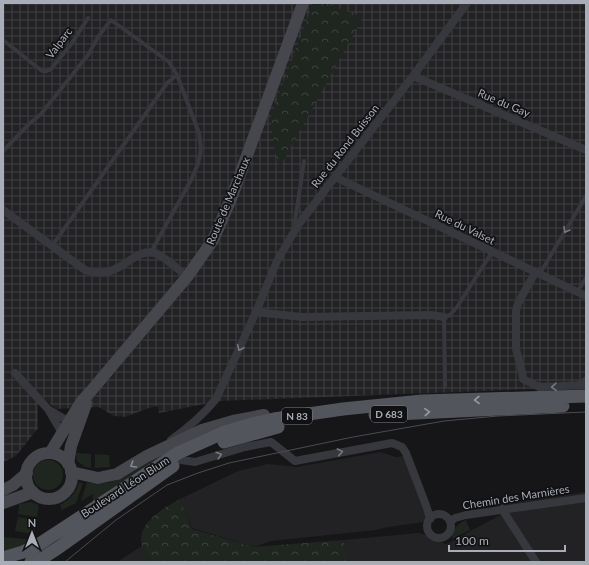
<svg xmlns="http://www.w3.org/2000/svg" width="589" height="565" font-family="Lato,sans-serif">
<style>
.built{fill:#222225}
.industrial{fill:url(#industrial-grid)}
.green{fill:#1e261f}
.forest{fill:url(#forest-crowns)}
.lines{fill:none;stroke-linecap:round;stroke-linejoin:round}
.service{stroke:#37383d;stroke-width:4}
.minor{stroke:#37383d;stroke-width:8}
.secondary{stroke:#45474d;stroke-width:12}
.primary{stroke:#53555c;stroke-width:13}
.tram{stroke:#4a4c52;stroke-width:1}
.oneway{stroke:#757881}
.oneway2{stroke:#979ba6}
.oneway3{stroke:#858993}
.labels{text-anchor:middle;stroke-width:3.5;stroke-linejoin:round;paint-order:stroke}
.shield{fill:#111113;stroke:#7b7e86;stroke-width:1}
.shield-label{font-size:10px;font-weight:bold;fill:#a8adb8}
.street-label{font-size:11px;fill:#a8adb8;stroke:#111113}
</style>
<defs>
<pattern id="industrial-grid" width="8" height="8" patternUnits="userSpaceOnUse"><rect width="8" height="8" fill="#222225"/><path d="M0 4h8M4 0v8" fill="none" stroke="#3f3f43"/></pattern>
<pattern id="forest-crowns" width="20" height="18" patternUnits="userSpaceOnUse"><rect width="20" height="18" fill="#1e261f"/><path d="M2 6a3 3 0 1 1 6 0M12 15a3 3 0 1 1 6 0" fill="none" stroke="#3c433d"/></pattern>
</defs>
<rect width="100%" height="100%" fill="#161618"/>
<path class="built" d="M 380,452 L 396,457 L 405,456 L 422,499 L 426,518 L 423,522 L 388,527 L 376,530 L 271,541 L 254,547 L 192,528 L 180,499 L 238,471 L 268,464 L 297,467 Z
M 586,492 L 586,562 L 349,562 L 343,540 L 418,533 L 426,535 L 433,540 L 444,543 L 445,545 L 502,514 L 496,505 Z
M 142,546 L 151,562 L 117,562 Z"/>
<path class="industrial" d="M 3,3 L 586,3 L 586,387 L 220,401 L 159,413 L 158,406 L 149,408 L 125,417 L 114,416 L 99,407 L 56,409 L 38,393 L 38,428 L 16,456 L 3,462 Z"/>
<path class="green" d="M 242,424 L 92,505 L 93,494 L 81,501 L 87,482 C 122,490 139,463 167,451 C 191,440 217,433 242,424 Z
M 76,453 L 91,454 L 91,468 L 85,467 L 77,461 Z
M 95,454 L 109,455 L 110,467 L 95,468 Z
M33 475a15 15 0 1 1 30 0a15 15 0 1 1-30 0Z
M 79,482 L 83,483 L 76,503 L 62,510 L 60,505 C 70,499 76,493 79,482 Z
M 31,502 L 39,505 L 37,517 L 18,514 L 19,504 Z
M 18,517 L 36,520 L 34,534 L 15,531 Z
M 466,520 L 470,530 L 452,539 C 452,530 458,523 466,520 Z
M 3,537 L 25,539 L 37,542 L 3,555 Z"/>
<path class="forest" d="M 313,3 L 325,3 L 363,17 L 281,165 L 277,162 L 270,118 Z
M 180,499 L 192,529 L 254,547 L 343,540 L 349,562 L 151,562 C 149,557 144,551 142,546 C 136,523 164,508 180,499 Z"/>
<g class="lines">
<path class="service" d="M 3,40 L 42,71 L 47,71 L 51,69 L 72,43 L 88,18
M 3,151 L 30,123 L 41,114 L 88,55 L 98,37 L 111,20 L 169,62 L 177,75 L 199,133 L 201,149 L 198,164 L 191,180 L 151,252
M 294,228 L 304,161
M 52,246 L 168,82 L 177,75
M 539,275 L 586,196
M 577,292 L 586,278
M 578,384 L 586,378
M 445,386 L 444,317 L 450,315 L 457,307 L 492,252"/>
<path class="minor" d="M 413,76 L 586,150
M 335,177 L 586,296
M 3,210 L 85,270 C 121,283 133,244 157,254 C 168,259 178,269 187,277
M 535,273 L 518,303 L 516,311 L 516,349 L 522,372 L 523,379 L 539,387 L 586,385
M 256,312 L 302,317 L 431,315 L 444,317
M 15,373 L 48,409 L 62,433
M 49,410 L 68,421 L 71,426
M 171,440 C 188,428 203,415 216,399 L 256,312 L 277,261 L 298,225 L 413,76 L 467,3
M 181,460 L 195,462 L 245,447 L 271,442 L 295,461 L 392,443 L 402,447 L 406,453 L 427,508 L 430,519
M 502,509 L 536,562
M427 526a12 12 0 1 1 24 0a12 12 0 1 1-24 0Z
M 450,522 L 455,518 L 466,515 L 586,498"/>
<path class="secondary" d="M 50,453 L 81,402 L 91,391 L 187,277 L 213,240 L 231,199 L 303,3
M26 476a23 23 0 1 1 46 0a23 23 0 1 1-46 0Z
M 68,464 L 71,446 L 86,404
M 71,472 L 98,478 L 117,474 L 147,456 L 202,430 L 233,421 L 264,415
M 3,490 L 13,485 L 27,473
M 3,503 L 33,492"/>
<path class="primary" d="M 375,415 L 563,406
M 224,442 L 278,427
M 3,558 L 23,552 L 38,545 L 178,453 L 225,432 L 252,424 L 274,419 L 343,409 L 422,401 L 586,396
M 31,562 L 44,557 L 58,548 L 173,466"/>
<path class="tram" d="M 65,562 L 116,520 L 167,485 L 198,473 L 229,463 L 353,437 L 444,421 L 498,416 L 586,412"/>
</g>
<defs><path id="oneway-chevron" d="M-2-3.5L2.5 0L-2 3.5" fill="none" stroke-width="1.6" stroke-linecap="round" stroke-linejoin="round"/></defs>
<g class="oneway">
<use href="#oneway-chevron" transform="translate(566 230) rotate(121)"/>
<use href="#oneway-chevron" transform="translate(240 348) rotate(115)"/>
<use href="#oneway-chevron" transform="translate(554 387) rotate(178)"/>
<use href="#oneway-chevron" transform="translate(340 452) rotate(-11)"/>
<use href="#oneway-chevron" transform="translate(219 455) rotate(-17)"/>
</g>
<g class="oneway2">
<use href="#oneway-chevron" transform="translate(477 400) rotate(179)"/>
<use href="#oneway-chevron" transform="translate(427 412) rotate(-3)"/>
</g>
<use class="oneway3" href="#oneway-chevron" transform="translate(133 465) rotate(149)"/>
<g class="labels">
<g class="shield">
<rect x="371" y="406" width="36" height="16" rx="3"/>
<rect x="282" y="408" width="30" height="16" rx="3"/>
</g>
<g class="shield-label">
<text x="389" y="418">D 683</text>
<text x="297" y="420">N 83</text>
</g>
<g class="street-label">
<text transform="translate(59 43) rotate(-53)" y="4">Valparc</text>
<text transform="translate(504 103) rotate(23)" y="4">Rue du Gay</text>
<text transform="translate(345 146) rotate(-52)" y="4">Rue du Rond Buisson</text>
<text transform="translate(228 201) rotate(-67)" y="4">Route de Marchaux</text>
<text transform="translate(465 227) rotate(26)" y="4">Rue du Valset</text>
<text transform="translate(125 487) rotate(-33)" y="4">Boulevard Léon Blum</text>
<text transform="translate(516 497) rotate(-9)" y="4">Chemin des Marnières</text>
</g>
</g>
<rect width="589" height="565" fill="none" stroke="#a8adb8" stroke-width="8"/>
<g transform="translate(32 533)" stroke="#111113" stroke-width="3" paint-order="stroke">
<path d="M0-3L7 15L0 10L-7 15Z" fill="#a8adb8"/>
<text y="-6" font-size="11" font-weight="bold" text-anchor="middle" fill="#a8adb8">N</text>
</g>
<path d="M449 545v6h116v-6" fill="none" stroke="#a8adb8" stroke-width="2"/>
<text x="455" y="545" font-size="12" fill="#a8adb8" stroke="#111113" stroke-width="3" paint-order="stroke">100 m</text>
</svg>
